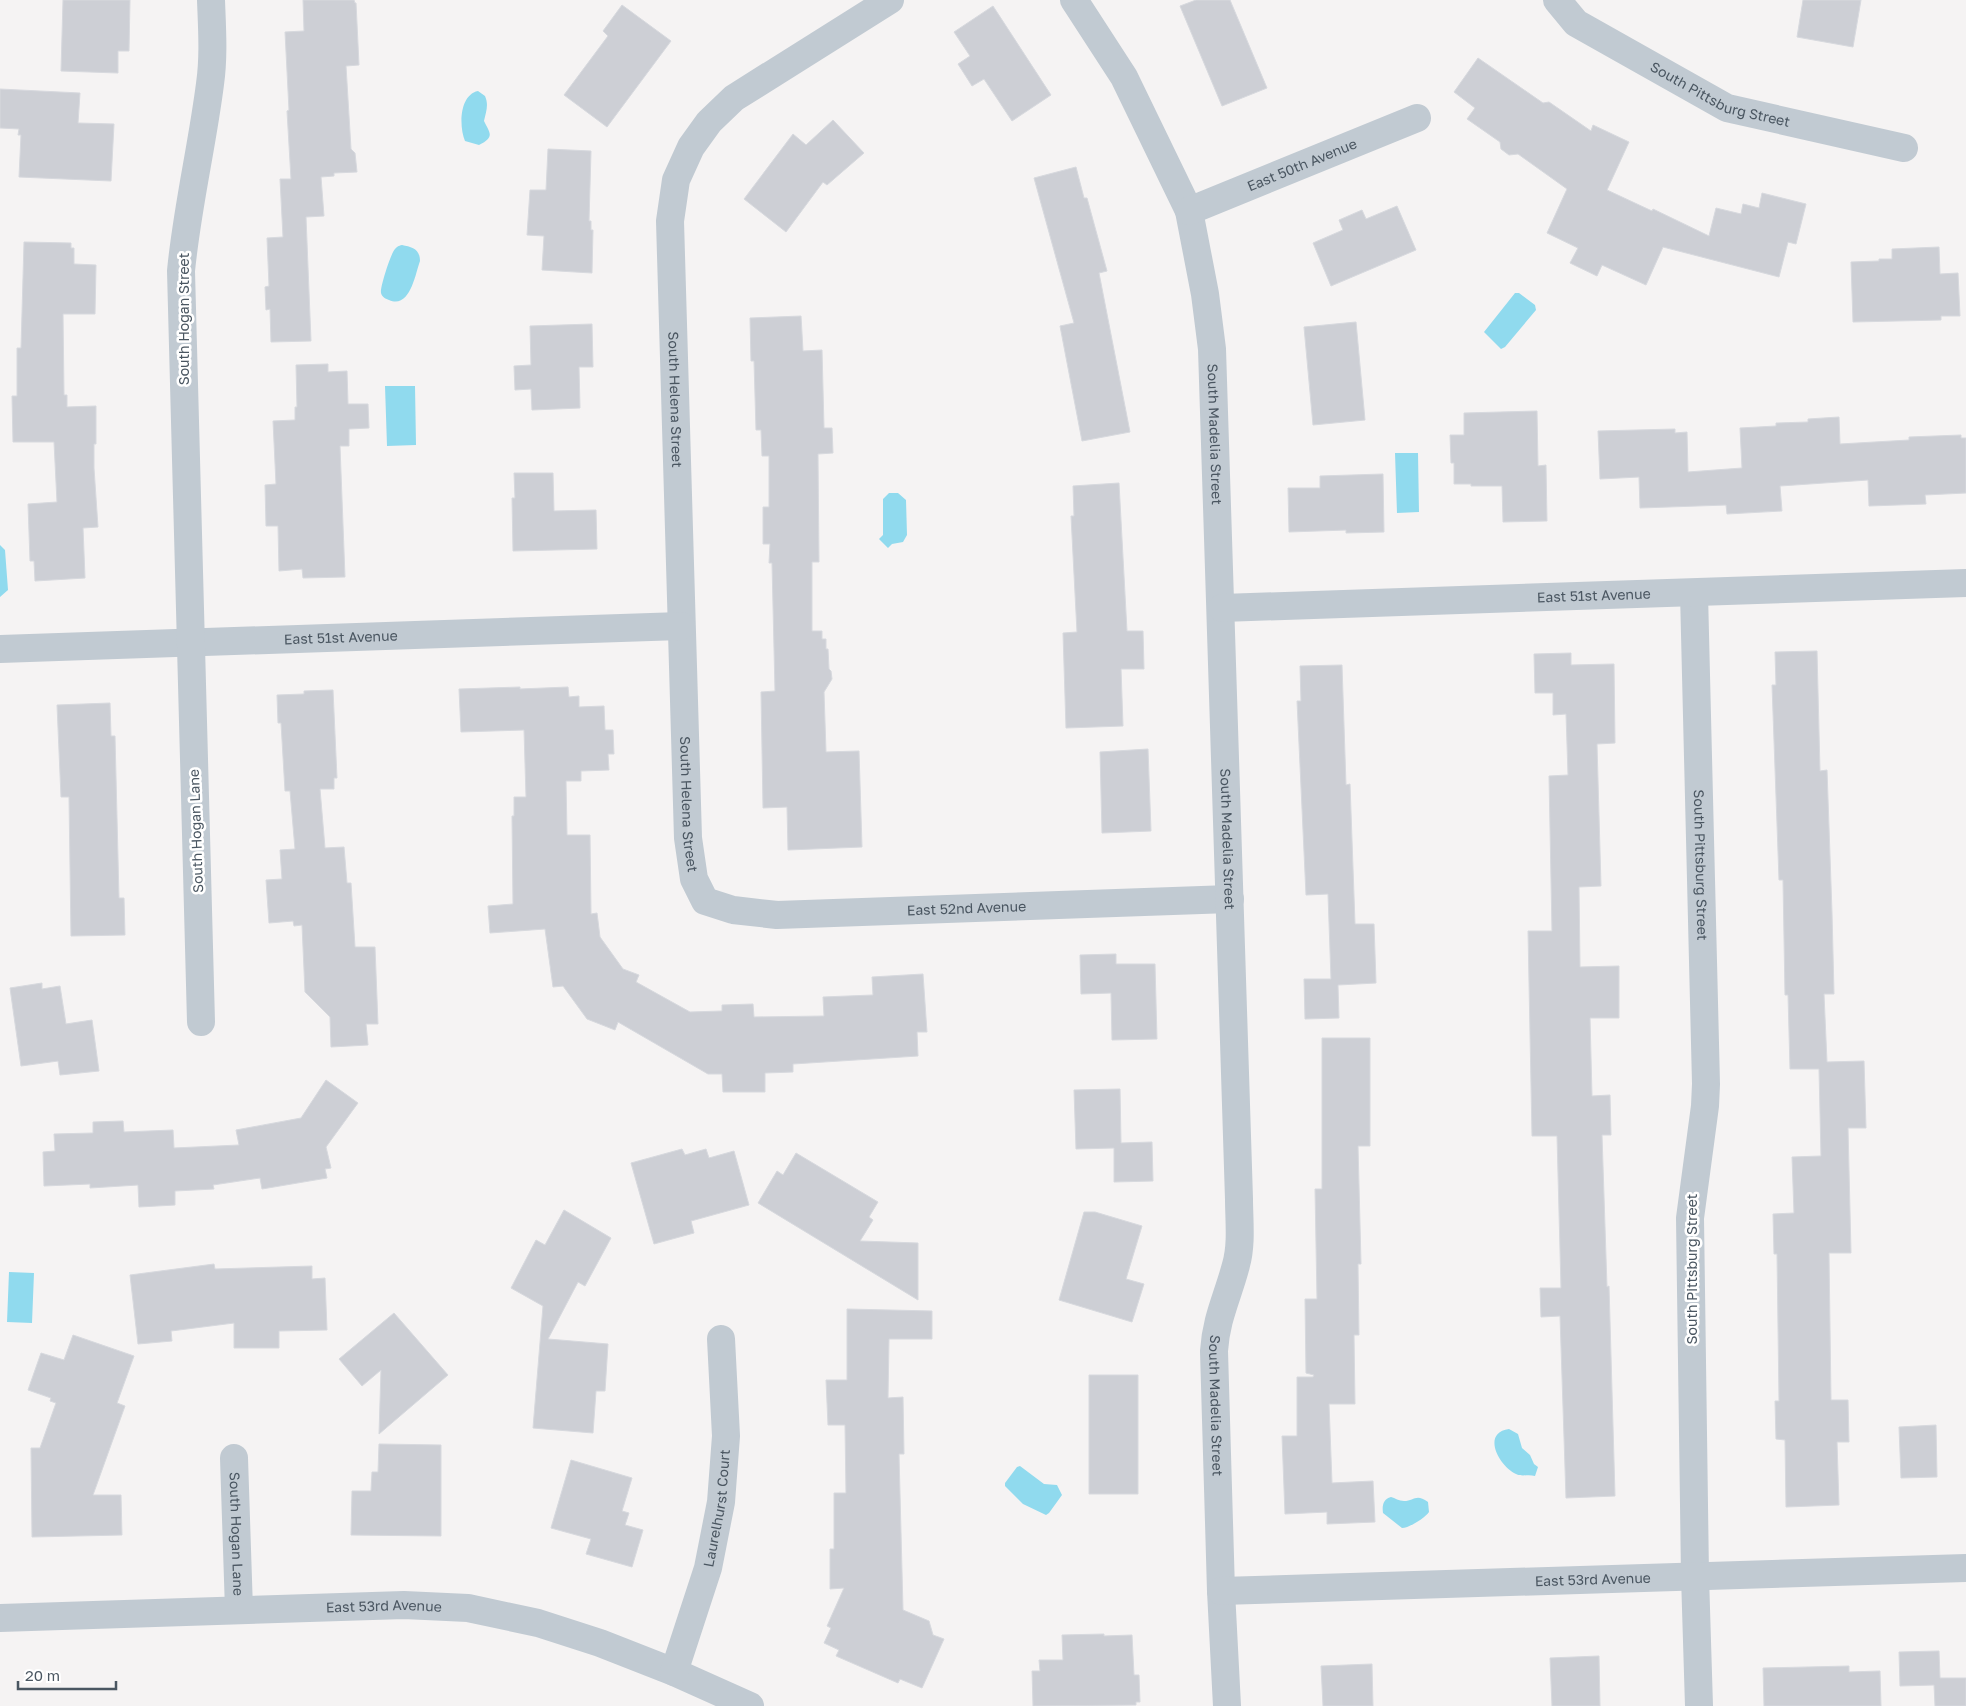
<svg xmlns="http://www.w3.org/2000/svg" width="1966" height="1706" font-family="'Golos Text',sans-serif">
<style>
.water{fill:#90daee}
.building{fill:#cdcfd5;stroke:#d7d9de}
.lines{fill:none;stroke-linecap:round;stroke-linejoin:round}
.street{stroke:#c1cad2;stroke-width:28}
.labels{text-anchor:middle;stroke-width:5;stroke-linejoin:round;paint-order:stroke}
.street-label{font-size:14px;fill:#4a5661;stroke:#fff}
</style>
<rect width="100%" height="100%" fill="#f5f3f3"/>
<path class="water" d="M 478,91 L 485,96 C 489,105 486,112 484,121 C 489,132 496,137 479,145 L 465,141 C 459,127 459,95 478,91 Z
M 402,245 C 412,247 420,249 420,261 C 415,275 410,309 389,300 C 386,299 382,297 381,293 C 380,287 391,253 395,249 C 398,246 398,246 402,245 Z
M 1515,293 L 1519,293 L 1535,305 L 1536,310 L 1505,347 L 1501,349 L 1484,332 Z
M 385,386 L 415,386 L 416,445 L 387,446 Z
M 1395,453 L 1418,453 L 1419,512 L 1397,513 Z
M 889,493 L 898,493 L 906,500 L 907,535 L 903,542 L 892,544 L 888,548 L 879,539 L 883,535 L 883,499 Z
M 0,545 L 5,550 L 8,590 L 0,597 Z
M 9,1272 L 34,1273 L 32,1323 L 7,1322 Z
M 1509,1429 L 1518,1434 L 1522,1448 L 1530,1455 L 1534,1464 L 1538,1467 L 1535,1476 C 1528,1474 1522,1477 1516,1474 C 1499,1466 1481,1433 1509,1429 Z
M 1020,1466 L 1044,1484 L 1057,1485 L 1062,1495 L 1049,1513 L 1046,1515 L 1023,1504 L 1005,1486 L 1005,1483 L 1017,1467 Z
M 1391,1497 C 1395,1498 1399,1501 1404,1501 C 1414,1501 1416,1493 1428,1502 L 1429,1512 C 1425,1518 1409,1528 1402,1528 L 1383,1513 C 1382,1506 1383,1499 1391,1497 Z"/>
<path class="building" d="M 63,0 L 130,0 L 129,51 L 118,51 L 118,73 L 61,71 Z
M 303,0 L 354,0 L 355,3 L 356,3 L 359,65 L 346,66 L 351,149 L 355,153 L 357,172 L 334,173 L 334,176 L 321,177 L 324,216 L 306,217 L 311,341 L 271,342 L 270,309 L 266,310 L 265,287 L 269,286 L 267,238 L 283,237 L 280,179 L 291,179 L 287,111 L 289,110 L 285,32 L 304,31 Z
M 1196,0 L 1230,0 L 1267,88 L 1222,106 L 1180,6 Z
M 1803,0 L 1861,0 L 1853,47 L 1797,37 Z
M 622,5 L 671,41 L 607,127 L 564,95 L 608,36 L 603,31 Z
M 993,6 L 1051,95 L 1012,121 L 984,79 L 972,86 L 958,64 L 970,56 L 954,32 Z
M 1478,58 L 1543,103 L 1549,102 L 1591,131 L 1593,125 L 1629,142 L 1607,190 L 1652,211 L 1653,209 L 1709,236 L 1716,208 L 1741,214 L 1743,204 L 1759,208 L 1762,193 L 1806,204 L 1796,244 L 1788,242 L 1779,277 L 1663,247 L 1646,285 L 1602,265 L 1597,276 L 1570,263 L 1578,248 L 1547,233 L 1567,189 L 1518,154 L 1509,155 L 1501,149 L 1500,142 L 1467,119 L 1475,108 L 1454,92 Z
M 0,89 L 80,93 L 78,123 L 114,124 L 111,181 L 19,177 L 21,135 L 18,135 L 19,129 L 0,128 Z
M 833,120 L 864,153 L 827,185 L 823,182 L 786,232 L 744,199 L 793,134 L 806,145 Z
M 548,149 L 591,151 L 589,221 L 591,221 L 591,230 L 593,230 L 592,273 L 542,270 L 544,236 L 527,235 L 530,190 L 546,190 Z
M 1076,167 L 1084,198 L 1087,198 L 1107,271 L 1099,273 L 1130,432 L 1082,441 L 1060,326 L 1074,323 L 1034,178 Z
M 1397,206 L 1416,250 L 1331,286 L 1313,243 L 1343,230 L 1339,220 L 1362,210 L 1366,219 Z
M 24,242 L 71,243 L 71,248 L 74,248 L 74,264 L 96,265 L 95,314 L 63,314 L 64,395 L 67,395 L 67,407 L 96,406 L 96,444 L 94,444 L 94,468 L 98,527 L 83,528 L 85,578 L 35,581 L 34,561 L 30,561 L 28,504 L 57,502 L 54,442 L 13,442 L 12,396 L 17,396 L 17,348 L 21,348 Z
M 1939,247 L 1940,274 L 1958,273 L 1960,316 L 1941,316 L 1941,320 L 1853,322 L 1851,262 L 1879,261 L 1879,259 L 1892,259 L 1892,249 Z
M 801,316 L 803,351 L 822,350 L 824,428 L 832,428 L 833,453 L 818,454 L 819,562 L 812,562 L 812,631 L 822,631 L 822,639 L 826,639 L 826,649 L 828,649 L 829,669 L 831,671 L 832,679 L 824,692 L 826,752 L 859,751 L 862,847 L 788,850 L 787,807 L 763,808 L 761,692 L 775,691 L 772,563 L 769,563 L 770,544 L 763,544 L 763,507 L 769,507 L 769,456 L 762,456 L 761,430 L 756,430 L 754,361 L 751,361 L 750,318 Z
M 1356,322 L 1365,420 L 1313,425 L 1304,327 Z
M 592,324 L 593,367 L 579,367 L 580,408 L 532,410 L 531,389 L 515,390 L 514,366 L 531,365 L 530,326 Z
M 328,364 L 328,372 L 347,371 L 348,404 L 368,404 L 369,428 L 349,429 L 349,446 L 340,446 L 345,577 L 303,578 L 302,569 L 279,571 L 278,526 L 266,526 L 265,485 L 276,484 L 273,421 L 295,420 L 295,407 L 297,407 L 296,365 Z
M 1537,411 L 1538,466 L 1546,465 L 1547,521 L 1503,522 L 1502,486 L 1471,486 L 1471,484 L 1454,484 L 1454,463 L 1451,463 L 1450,435 L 1464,435 L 1464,413 Z
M 1839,417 L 1840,444 L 1909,440 L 1909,437 L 1961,435 L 1961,438 L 1966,438 L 1966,493 L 1925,495 L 1926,504 L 1869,506 L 1868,480 L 1780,486 L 1782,511 L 1727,514 L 1726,505 L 1640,508 L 1639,477 L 1600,479 L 1598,431 L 1675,429 L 1675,433 L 1687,432 L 1688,472 L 1742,468 L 1740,428 L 1776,426 L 1776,423 L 1808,422 L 1808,419 Z
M 514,473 L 553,473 L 554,511 L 596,510 L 597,549 L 513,551 L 512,498 L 515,498 Z
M 1383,474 L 1384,532 L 1346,533 L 1346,530 L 1289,532 L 1288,488 L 1320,488 L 1320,476 Z
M 1119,483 L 1127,631 L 1143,631 L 1144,669 L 1121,669 L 1123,726 L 1066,728 L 1063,633 L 1077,632 L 1071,516 L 1074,516 L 1073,486 Z
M 1817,651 L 1820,771 L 1827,770 L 1832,913 L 1834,994 L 1824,994 L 1827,1062 L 1864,1061 L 1866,1128 L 1848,1128 L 1851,1253 L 1829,1253 L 1831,1400 L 1848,1400 L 1849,1442 L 1837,1442 L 1839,1505 L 1786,1507 L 1785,1440 L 1776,1439 L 1775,1401 L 1779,1401 L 1777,1254 L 1774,1254 L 1773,1214 L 1794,1213 L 1792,1157 L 1821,1156 L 1819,1069 L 1790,1069 L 1788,995 L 1785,995 L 1783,880 L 1779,880 L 1772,685 L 1776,685 L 1775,652 Z
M 1571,653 L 1571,665 L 1614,664 L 1615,743 L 1597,744 L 1601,886 L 1579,887 L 1580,967 L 1619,966 L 1619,1018 L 1590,1018 L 1592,1096 L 1610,1095 L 1611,1135 L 1602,1135 L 1607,1287 L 1609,1286 L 1615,1496 L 1566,1498 L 1560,1316 L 1541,1317 L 1540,1288 L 1561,1288 L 1557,1136 L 1532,1136 L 1528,931 L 1552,931 L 1549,776 L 1568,775 L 1566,714 L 1553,715 L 1553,693 L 1535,693 L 1534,654 Z
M 1342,665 L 1346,785 L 1350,784 L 1355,924 L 1374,924 L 1376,983 L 1338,985 L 1339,1018 L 1305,1019 L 1304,979 L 1331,979 L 1328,894 L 1306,895 L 1297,701 L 1301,701 L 1300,666 Z
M 520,687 L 520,689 L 568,687 L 569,697 L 579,696 L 579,707 L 604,706 L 605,730 L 613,730 L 614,754 L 608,754 L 609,770 L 581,771 L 581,781 L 566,781 L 567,835 L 590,835 L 591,914 L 597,913 L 600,937 L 623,969 L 639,975 L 636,982 L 690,1012 L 722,1011 L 722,1005 L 753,1004 L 754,1017 L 824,1016 L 823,997 L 873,995 L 872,977 L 923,974 L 927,1032 L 917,1032 L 918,1056 L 793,1064 L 793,1072 L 765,1073 L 765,1092 L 723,1092 L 722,1074 L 708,1074 L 618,1022 L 615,1030 L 587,1019 L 563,986 L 553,987 L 545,929 L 490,933 L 488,906 L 513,904 L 512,816 L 514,816 L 514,797 L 526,797 L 524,730 L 461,732 L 459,689 Z
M 333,690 L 337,778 L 334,778 L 334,789 L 320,789 L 325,848 L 344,847 L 347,883 L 351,883 L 355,947 L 375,947 L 378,1024 L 366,1024 L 368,1045 L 331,1047 L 330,1017 L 305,992 L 302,925 L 294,926 L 293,921 L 269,923 L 266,880 L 282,879 L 280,850 L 295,849 L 290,791 L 285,791 L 281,723 L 278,723 L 277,695 L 304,694 L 304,691 Z
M 110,703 L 111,736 L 115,736 L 119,898 L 124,898 L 125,935 L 71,936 L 69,797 L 61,797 L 57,705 Z
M 1148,749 L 1151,831 L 1102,833 L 1100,752 Z
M 1116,954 L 1116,964 L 1155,964 L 1157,1039 L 1112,1040 L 1111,993 L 1081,994 L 1080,955 Z
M 42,983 L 42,989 L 60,986 L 66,1024 L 92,1020 L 99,1071 L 60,1075 L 58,1061 L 21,1066 L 10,988 Z
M 1322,1038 L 1370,1038 L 1370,1146 L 1358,1146 L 1361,1264 L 1358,1264 L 1359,1335 L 1354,1335 L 1355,1404 L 1329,1404 L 1332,1483 L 1373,1481 L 1375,1522 L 1327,1524 L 1327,1512 L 1285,1514 L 1282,1436 L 1297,1436 L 1297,1377 L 1313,1377 L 1314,1375 L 1306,1373 L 1305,1299 L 1317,1299 L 1315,1189 L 1322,1189 Z
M 326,1080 L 358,1103 L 326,1147 L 331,1168 L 325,1169 L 327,1178 L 262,1189 L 260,1178 L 213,1185 L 214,1189 L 175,1191 L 175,1205 L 139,1207 L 138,1185 L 90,1188 L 90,1184 L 44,1186 L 43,1152 L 55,1151 L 54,1134 L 93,1133 L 93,1122 L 123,1121 L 124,1132 L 173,1130 L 174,1148 L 239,1145 L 236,1130 L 301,1118 Z
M 1120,1089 L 1121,1143 L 1152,1142 L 1153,1181 L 1114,1182 L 1114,1148 L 1076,1149 L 1074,1090 Z
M 682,1149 L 685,1155 L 706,1149 L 709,1158 L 734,1151 L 749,1205 L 691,1221 L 694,1233 L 654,1244 L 631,1163 Z
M 796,1153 L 878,1202 L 869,1217 L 873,1220 L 860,1241 L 918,1243 L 918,1300 L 758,1203 L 777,1171 L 783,1175 Z
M 564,1210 L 611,1238 L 585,1286 L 578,1282 L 548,1339 L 608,1344 L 605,1391 L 596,1391 L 593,1433 L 533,1428 L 543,1306 L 511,1288 L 536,1240 L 545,1245 Z
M 1084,1212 L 1095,1212 L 1142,1226 L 1126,1279 L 1144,1284 L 1132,1322 L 1059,1300 Z
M 214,1264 L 215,1269 L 312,1266 L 312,1279 L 325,1278 L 327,1330 L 279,1331 L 279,1348 L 234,1348 L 234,1323 L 171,1331 L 172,1341 L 138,1344 L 130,1275 Z
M 847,1309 L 932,1311 L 932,1339 L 889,1339 L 888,1398 L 903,1397 L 904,1454 L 899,1454 L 903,1610 L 929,1621 L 933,1635 L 944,1639 L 922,1688 L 900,1679 L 898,1683 L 836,1656 L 839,1650 L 824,1643 L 831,1628 L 827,1626 L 844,1588 L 830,1589 L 830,1549 L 834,1549 L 834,1493 L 846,1493 L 845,1425 L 828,1425 L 826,1380 L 847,1380 Z
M 394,1313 L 448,1375 L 379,1434 L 381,1370 L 362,1386 L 339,1359 Z
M 73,1335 L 134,1356 L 117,1403 L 125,1406 L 93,1495 L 121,1495 L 122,1535 L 32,1537 L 31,1448 L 40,1448 L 56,1403 L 50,1401 L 51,1398 L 28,1390 L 41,1353 L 64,1360 Z
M 1089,1375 L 1138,1375 L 1138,1494 L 1089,1494 Z
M 1936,1425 L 1937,1477 L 1901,1478 L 1899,1427 Z
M 379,1444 L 441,1445 L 441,1536 L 351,1535 L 352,1491 L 371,1491 L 372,1472 L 378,1472 Z
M 571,1460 L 632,1478 L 622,1511 L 629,1513 L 625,1525 L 643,1530 L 632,1567 L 586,1554 L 591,1539 L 551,1528 Z
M 1104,1634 L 1104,1636 L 1132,1635 L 1134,1675 L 1139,1675 L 1140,1702 L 1136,1702 L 1136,1705 L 1033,1706 L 1032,1671 L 1040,1671 L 1039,1660 L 1063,1660 L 1062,1635 Z
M 1939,1651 L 1940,1678 L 1966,1678 L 1966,1706 L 1935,1706 L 1934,1685 L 1900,1686 L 1899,1652 Z
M 1599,1656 L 1600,1706 L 1552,1706 L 1550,1658 Z
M 1372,1664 L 1373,1706 L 1323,1706 L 1321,1666 Z
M 1849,1666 L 1849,1672 L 1880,1671 L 1881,1706 L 1764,1706 L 1763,1668 Z"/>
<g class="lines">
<g class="street">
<path id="s1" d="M 890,0 L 734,98 L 709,122 L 691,147 L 676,180 L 670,221 L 688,838 L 694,879 L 705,901 L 733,910 L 777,915 L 1230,899"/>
<path id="s2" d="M 1074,0 L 1124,77 L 1189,211 L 1205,294 L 1212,349 L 1239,1199 C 1239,1220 1242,1244 1236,1265 C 1228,1296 1216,1318 1214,1351 L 1221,1591 L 1227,1706"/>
<path id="s3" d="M 1557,0 L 1576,23 L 1727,108 L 1904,148"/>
<path id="s4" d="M 1189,211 L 1417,118"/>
<path id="s5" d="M 1694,593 L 1706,1084 L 1705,1106 L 1690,1218 L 1695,1576 L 1699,1706"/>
<path id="s6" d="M 1222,608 L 1966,583"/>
<path id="s7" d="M 0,649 L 681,626"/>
<path d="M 201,1022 L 181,271 C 187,208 202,147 210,84 C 214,56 212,28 211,0"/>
<path id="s8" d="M 234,1458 L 239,1610"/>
<path id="s9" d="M 1221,1591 L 1966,1568"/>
<path id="s10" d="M 0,1618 L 404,1605 L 468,1608 L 538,1623 L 600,1643 L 674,1672 L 750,1706"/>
<path id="s11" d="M 674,1672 L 708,1568 L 721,1502 L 726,1436 L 721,1339"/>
</g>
</g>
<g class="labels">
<g class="street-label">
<text dy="5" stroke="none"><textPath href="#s3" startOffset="192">South Pittsburg Street</textPath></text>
<text dy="5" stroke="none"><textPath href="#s4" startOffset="122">East 50th Avenue</textPath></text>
<text transform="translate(184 319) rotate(-90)" y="5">South Hogan Street</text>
<text dy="5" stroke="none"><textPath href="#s1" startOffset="506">South Helena Street</textPath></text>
<text dy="5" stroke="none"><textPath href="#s2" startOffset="466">South Madelia Street</textPath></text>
<text dy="5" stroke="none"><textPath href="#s6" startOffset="372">East 51st Avenue</textPath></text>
<text dy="5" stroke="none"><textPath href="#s7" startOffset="341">East 51st Avenue</textPath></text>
<text dy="5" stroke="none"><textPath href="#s1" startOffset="911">South Helena Street</textPath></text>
<text transform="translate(196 831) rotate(-92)" y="5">South Hogan Lane</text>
<text dy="5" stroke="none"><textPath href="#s2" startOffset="871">South Madelia Street</textPath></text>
<text dy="5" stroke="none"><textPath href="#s5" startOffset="272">South Pittsburg Street</textPath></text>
<text dy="5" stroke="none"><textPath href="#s1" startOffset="1274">East 52nd Avenue</textPath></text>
<text transform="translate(1692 1269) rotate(-90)" y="5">South Pittsburg Street</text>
<text dy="5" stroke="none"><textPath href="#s2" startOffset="1441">South Madelia Street</textPath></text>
<text dy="5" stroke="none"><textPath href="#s11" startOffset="170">Laurelhurst Court</textPath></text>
<text dy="5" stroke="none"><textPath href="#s8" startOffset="76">South Hogan Lane</textPath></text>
<text dy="5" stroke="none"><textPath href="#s9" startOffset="372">East 53rd Avenue</textPath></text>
<text dy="5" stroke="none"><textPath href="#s10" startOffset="384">East 53rd Avenue</textPath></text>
</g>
</g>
<path d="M18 1681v8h98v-8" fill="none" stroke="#4a5661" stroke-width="2.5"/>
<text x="25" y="1681" font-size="15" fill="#4a5661" stroke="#ffffff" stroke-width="4" paint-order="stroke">20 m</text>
</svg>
